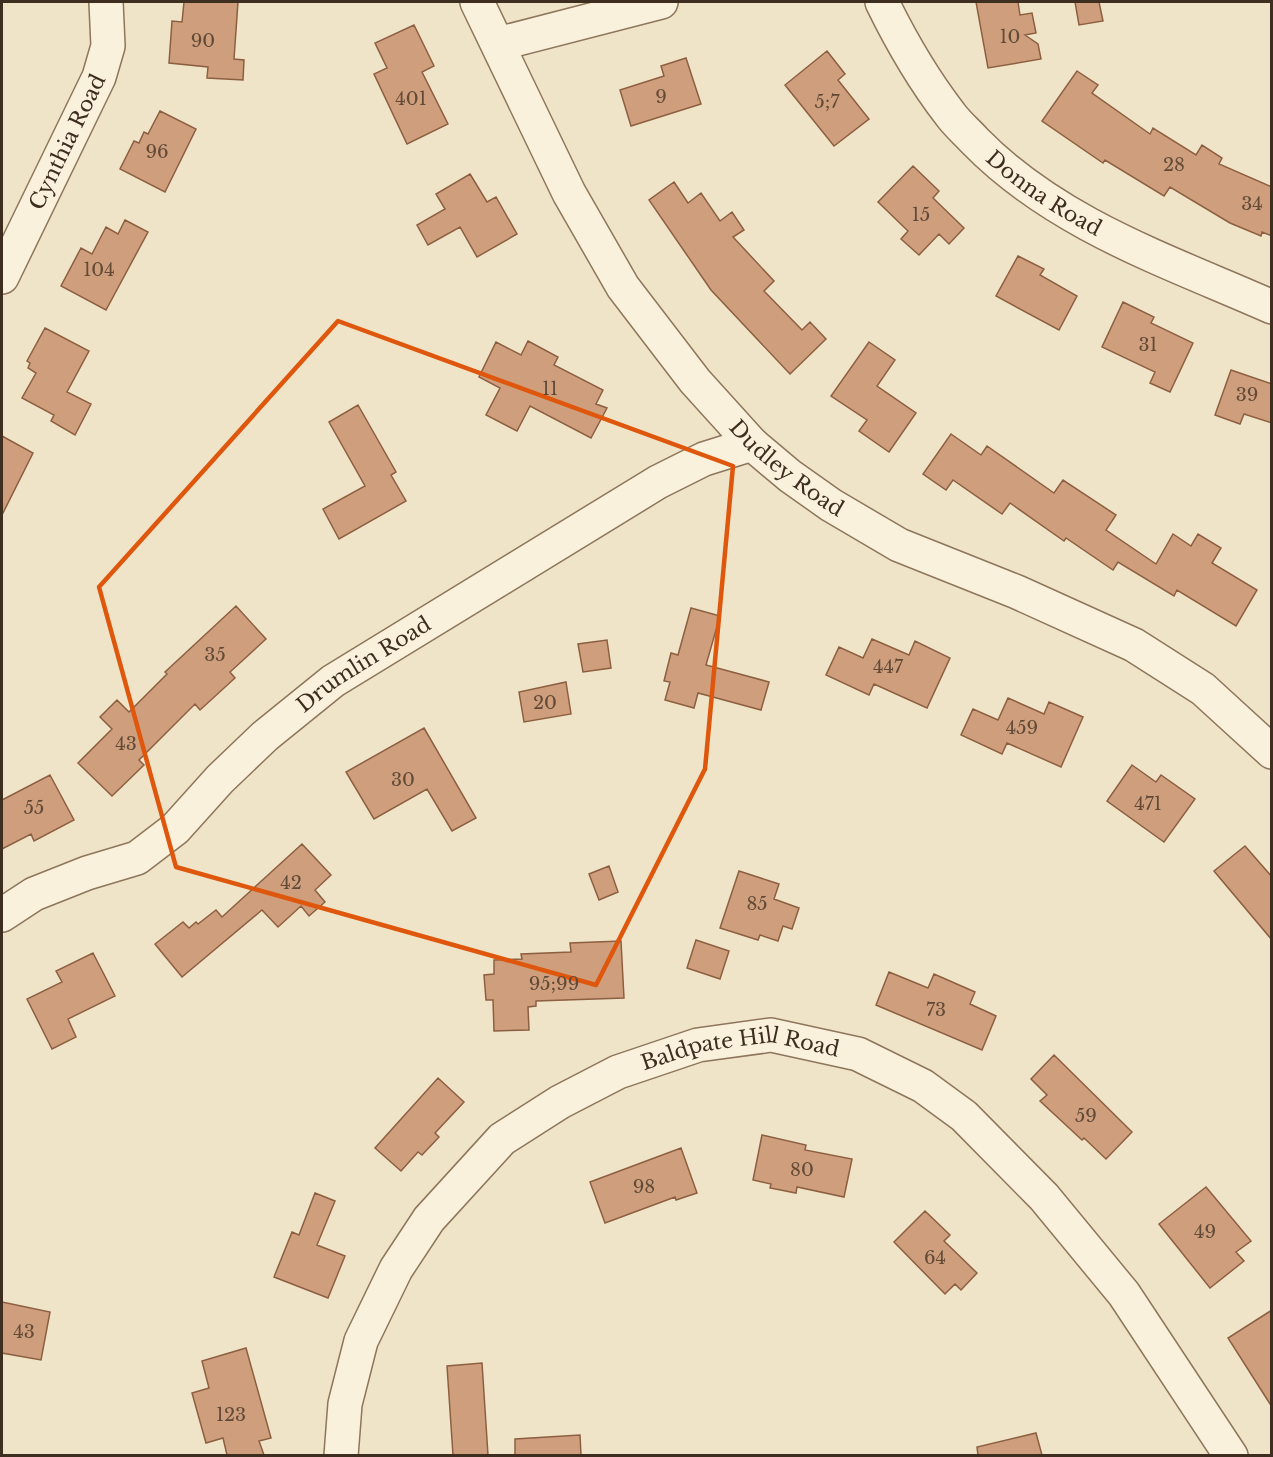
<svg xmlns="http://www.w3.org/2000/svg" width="1273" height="1457" font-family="'Libre Baskerville',serif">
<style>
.building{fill:#cf9f7d;stroke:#8d5f41;stroke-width:1.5}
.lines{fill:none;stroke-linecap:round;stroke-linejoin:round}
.minor-casing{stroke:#8d765c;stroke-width:36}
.minor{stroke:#faf1dc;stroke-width:33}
.marked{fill:none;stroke:#df570d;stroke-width:4.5;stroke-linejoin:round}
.labels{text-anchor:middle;stroke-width:4.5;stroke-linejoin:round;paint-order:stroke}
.number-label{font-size:18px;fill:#624a37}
.street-label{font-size:21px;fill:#3d2e20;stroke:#f7eed8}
</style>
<rect width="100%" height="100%" fill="#f0e4c8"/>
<path class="building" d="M 184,2 L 238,2 L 234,59 L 244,60 L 243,80 L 207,78 L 208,67 L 169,63 L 172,21 L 182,22 Z
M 976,2 L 1018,2 L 1020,15 L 1032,13 L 1036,33 L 1025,35 L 1038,44 L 1041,59 L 988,68 Z
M 1075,2 L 1099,2 L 1103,21 L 1079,25 Z
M 414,25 L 434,66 L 422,72 L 448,124 L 407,144 L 374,74 L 387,68 L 375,43 Z
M 827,51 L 845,74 L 838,80 L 869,119 L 834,146 L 785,85 Z
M 686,58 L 701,104 L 631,126 L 620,90 L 664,76 L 661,66 Z
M 1077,71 L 1098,85 L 1092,93 L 1150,134 L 1153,128 L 1196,155 L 1202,145 L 1222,158 L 1219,164 L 1272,187 L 1272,236 L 1262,232 L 1261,236 L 1230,223 L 1170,187 L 1164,196 L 1105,160 L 1103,163 L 1042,121 Z
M 160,111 L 196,129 L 165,192 L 120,169 L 134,141 L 139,143 L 144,132 L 148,134 Z
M 913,166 L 939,191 L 933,198 L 964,228 L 949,244 L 939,234 L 919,255 L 901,239 L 908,231 L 878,202 Z
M 470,174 L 487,202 L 496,197 L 517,234 L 477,257 L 460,227 L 428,245 L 417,225 L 445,209 L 436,194 Z
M 674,182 L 688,203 L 701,193 L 720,221 L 732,212 L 744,230 L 733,237 L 774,281 L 764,291 L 802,330 L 810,322 L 826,339 L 790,374 L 711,290 L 649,200 Z
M 125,220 L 148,232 L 106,310 L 61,286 L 81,248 L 92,254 L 106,227 L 118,234 Z
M 1018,256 L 1044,269 L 1040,275 L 1077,296 L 1059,330 L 996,296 Z
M 1123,302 L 1154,317 L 1151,323 L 1193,343 L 1170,392 L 1150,383 L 1155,372 L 1102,347 Z
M 45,328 L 89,351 L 67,392 L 91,404 L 75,435 L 51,421 L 54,415 L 22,398 L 36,373 L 28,368 L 30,363 L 27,361 Z
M 528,341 L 558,357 L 554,365 L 603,390 L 596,404 L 607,408 L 591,438 L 530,406 L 517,431 L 486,415 L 500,388 L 479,377 L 496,342 L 521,355 Z
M 869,342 L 895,360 L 877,386 L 916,413 L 889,452 L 859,431 L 867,420 L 831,396 Z
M 1231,370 L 1272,384 L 1272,423 L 1244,414 L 1240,424 L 1215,415 Z
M 358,405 L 396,472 L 391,475 L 406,501 L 339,539 L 323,509 L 365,486 L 329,422 Z
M 951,434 L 981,455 L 987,446 L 1054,493 L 1063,480 L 1116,515 L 1106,530 L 1156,564 L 1173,534 L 1191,546 L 1198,534 L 1221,548 L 1212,563 L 1257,590 L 1236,626 L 1177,590 L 1174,596 L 1118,562 L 1113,570 L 1066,538 L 1064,541 L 1010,503 L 1002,514 L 953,480 L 946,490 L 923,474 Z
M 2,436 L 33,453 L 2,515 Z
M 236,606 L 266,639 L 230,672 L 235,678 L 200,710 L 195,704 L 139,760 L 144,765 L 112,796 L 78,763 L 112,729 L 100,717 L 117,700 L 129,712 L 167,674 L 165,672 Z
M 691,608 L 720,616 L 706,665 L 769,682 L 761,710 L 698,693 L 694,708 L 665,700 L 670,682 L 664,681 L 671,653 L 678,655 Z
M 872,639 L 909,655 L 915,641 L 950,658 L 927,708 L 874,684 L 869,695 L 826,675 L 839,647 L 863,658 Z
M 607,640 L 611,668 L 583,672 L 578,644 Z
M 566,682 L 571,714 L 524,722 L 519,692 Z
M 1008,698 L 1044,714 L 1049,702 L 1083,717 L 1061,767 L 1007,743 L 1002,754 L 961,735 L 973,709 L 998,720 Z
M 424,728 L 476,818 L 452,831 L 427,789 L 374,819 L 346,772 Z
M 1132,765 L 1156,782 L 1161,775 L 1195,799 L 1164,842 L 1107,801 Z
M 50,775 L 74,820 L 34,841 L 31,834 L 2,849 L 2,800 Z
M 302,844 L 331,875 L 315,890 L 325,902 L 309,916 L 301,906 L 278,927 L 262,910 L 182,977 L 155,944 L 183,922 L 189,928 L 196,922 L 198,924 L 216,910 L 222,917 Z
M 1245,846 L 1272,877 L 1272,940 L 1214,871 Z
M 609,866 L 618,892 L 599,900 L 589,874 Z
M 739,871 L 779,884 L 774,899 L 799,908 L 792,929 L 783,926 L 778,941 L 760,935 L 758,940 L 720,928 Z
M 696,940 L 729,951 L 720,979 L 687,968 Z
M 621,941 L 624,998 L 536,1001 L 536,1006 L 528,1007 L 529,1030 L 494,1031 L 493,1000 L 486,1000 L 484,975 L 494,974 L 494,960 L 522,959 L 521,954 L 571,952 L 570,943 Z
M 93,953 L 115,996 L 68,1019 L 76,1037 L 52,1049 L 27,999 L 62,982 L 56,971 Z
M 889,972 L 928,988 L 934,974 L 975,992 L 970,1004 L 996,1016 L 982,1050 L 876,1005 Z
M 1054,1055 L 1132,1132 L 1106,1159 L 1084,1138 L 1082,1140 L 1040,1101 L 1047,1095 L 1031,1079 Z
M 438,1078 L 464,1102 L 435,1133 L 439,1137 L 422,1155 L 418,1152 L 401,1171 L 375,1148 Z
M 762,1135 L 806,1145 L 805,1150 L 852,1159 L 844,1197 L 797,1187 L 796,1193 L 770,1188 L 771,1184 L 753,1180 Z
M 681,1148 L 697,1193 L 676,1200 L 675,1197 L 605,1223 L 590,1182 Z
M 1206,1187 L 1251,1241 L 1236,1252 L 1244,1261 L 1210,1288 L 1159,1224 Z
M 315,1193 L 335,1201 L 317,1245 L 345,1256 L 328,1298 L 274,1277 L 292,1232 L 299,1235 Z
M 925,1211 L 950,1235 L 944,1241 L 977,1273 L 961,1290 L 955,1284 L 945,1294 L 894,1242 Z
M 2,1302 L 50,1312 L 41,1360 L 2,1353 Z
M 1272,1310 L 1272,1407 L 1228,1338 Z
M 246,1348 L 271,1438 L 259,1441 L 264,1455 L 227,1455 L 223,1438 L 206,1443 L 192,1393 L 209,1388 L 202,1361 Z
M 482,1363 L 488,1455 L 453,1455 L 447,1366 Z
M 1036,1433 L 1042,1455 L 978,1455 L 977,1447 Z
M 580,1435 L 581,1455 L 515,1455 L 515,1439 Z"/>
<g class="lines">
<defs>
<g id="minor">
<path id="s1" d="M 477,2 L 569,193 L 623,287 L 695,381 L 752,444 L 790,476 L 831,505 L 899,545 L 1017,592 L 1134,645 L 1203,689 L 1272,752"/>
<path id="s2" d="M 882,2 C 901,41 923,79 950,114 C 957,124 967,132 975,141 C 1056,224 1168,261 1272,307"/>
<path d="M 498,44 L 661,2"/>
<path id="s3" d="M 2,277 L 99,77 L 108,46 L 106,2"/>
<path id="s4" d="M 2,915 L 34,894 L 87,873 L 137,858 L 175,829 L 220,779 L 265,736 L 333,681 L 658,482 L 704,459 L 752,444"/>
<path id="s5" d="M 341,1456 L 345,1404 L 361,1341 L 396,1269 L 429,1219 L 502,1139 L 560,1102 L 618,1072 L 698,1045 L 771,1035 L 858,1054 L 923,1086 L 964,1116 L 1044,1197 L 1124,1294 L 1231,1456"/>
</g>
</defs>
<use href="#minor" class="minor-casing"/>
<use href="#minor" class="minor"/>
</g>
<path class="marked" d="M 338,321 L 733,466 L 705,769 L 596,985 L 176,867 L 99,587 Z"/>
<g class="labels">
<g class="number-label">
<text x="1010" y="43">10</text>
<text x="203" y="47">90</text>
<text x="661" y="103">9</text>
<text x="411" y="105">401</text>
<text x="827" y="108">5;7</text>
<text x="157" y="158">96</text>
<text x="1174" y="171">28</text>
<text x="1252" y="210">34</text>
<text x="921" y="221">15</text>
<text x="99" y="276">104</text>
<text x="1148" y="351">31</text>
<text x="550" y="395">11</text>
<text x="1247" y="401">39</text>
<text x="215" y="661">35</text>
<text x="888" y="673">447</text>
<text x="545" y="709">20</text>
<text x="1022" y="734">459</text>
<text x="126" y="750">43</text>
<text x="403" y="786">30</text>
<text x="1148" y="810">471</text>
<text x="34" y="814">55</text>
<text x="291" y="889">42</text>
<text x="757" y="910">85</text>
<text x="554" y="990">95;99</text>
<text x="936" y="1016">73</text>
<text x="1086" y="1122">59</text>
<text x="802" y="1176">80</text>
<text x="644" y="1193">98</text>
<text x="1205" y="1238">49</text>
<text x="935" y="1264">64</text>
<text x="24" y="1338">43</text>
<text x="231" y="1421">123</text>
</g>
<g class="street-label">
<text dy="7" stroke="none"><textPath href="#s3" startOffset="150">Cynthia Road</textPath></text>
<text dy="7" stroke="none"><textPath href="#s2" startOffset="255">Donna Road</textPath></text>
<text dy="7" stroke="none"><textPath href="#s1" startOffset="566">Dudley Road</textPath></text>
<text dy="7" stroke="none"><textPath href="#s4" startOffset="447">Drumlin Road</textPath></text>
<text dy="7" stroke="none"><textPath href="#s5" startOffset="626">Baldpate Hill Road</textPath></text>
</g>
</g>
<rect width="1273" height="1457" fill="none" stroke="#3d2e20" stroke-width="6"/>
</svg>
